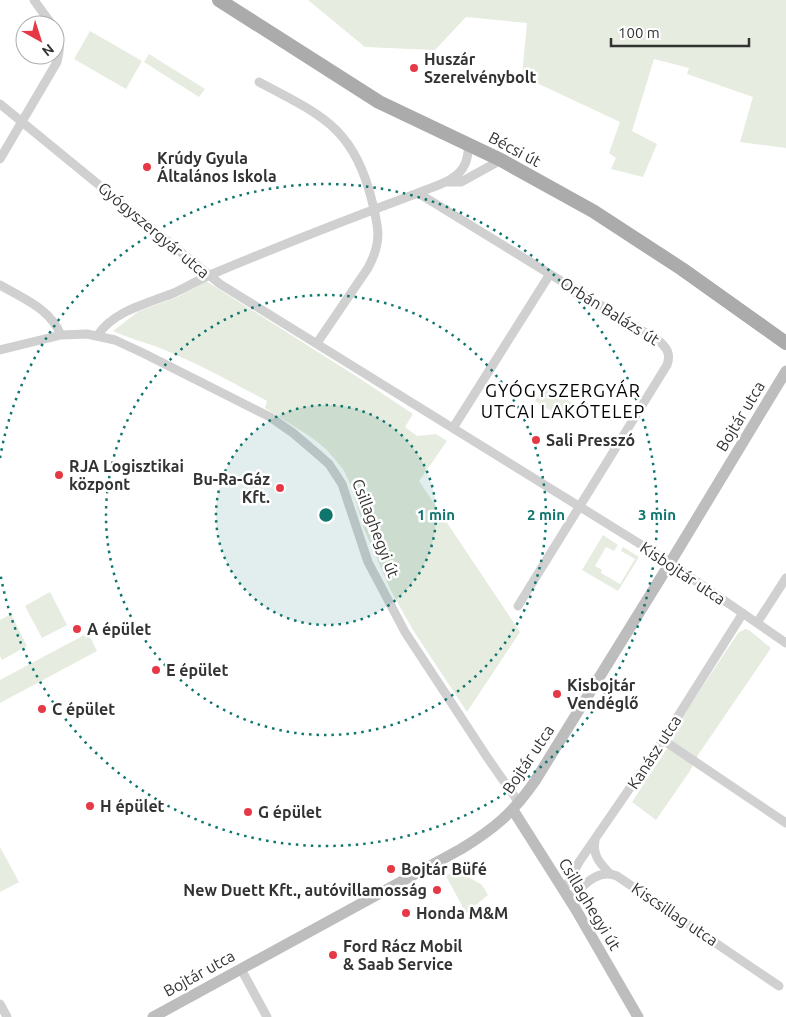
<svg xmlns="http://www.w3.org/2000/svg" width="786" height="1017" font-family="Ubuntu,sans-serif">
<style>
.green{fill:#e6ecdf}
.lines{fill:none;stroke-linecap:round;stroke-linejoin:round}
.street{stroke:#d0d0d0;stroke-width:9}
.secondary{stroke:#bdbdbd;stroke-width:11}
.primary{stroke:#ababab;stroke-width:14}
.ring{fill:none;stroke:#0f766e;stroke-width:2.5;stroke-dasharray:2.5 5}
.poi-dot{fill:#e63946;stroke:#fff;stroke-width:2}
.labels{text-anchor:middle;stroke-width:5;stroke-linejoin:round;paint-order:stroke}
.poi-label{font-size:16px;font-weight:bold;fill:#333;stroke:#fff;text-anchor:start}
.street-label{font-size:16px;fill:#333;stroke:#fff}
.neighbourhood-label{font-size:18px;letter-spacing:1px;fill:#000;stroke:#fff}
.centre{fill:#0f766e;stroke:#fff;stroke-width:2.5}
.ring-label{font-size:15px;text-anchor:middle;font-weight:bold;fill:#0f766e;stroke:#fff;stroke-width:5;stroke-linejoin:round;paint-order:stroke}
</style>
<rect width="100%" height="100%" fill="#fff"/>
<path class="green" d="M 308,0 L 786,0 L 786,148 L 740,142 L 753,97 L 687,74 L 689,68 L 654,59 L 632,131 L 657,144 L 643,177 L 611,169 L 616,158 L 609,153 L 620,122 L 522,76 L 527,23 L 466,17 L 435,50 L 365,47 Z
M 90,31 L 142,61 L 126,89 L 74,59 Z
M 149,54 L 205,89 L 199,97 L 144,62 Z
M 206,281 L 359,378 L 413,414 L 405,427 L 417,436 L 436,434 L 447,441 L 419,481 L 520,632 L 467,712 L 413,630 L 391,591 L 363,527 L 353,490 L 343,469 L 326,449 L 311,437 L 265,408 L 267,401 C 232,382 197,363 160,348 C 144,342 128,338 113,331 L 139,311 L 178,297 Z
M 544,386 L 574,404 L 564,419 L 535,401 Z
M 603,535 L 618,545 L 614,551 L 606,547 L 595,566 L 602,570 L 601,573 L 620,584 L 635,559 L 621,551 L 623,547 L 639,557 L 618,591 L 582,570 Z
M 50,592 L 67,625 L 42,638 L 25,606 Z
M 11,614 L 27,646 L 2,660 L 0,656 L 0,620 Z
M 745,629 L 749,630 L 771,648 L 698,755 L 690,771 L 656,820 L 632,802 L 674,738 L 673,731 L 738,633 Z
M 88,633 L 97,651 L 0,703 L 0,680 Z
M 0,847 L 19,882 L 0,892 Z
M 452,872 L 460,872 L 482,885 L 488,895 L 466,913 L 446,876 Z"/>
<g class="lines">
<path class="street" d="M 34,0 L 52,25
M 259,82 C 321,115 354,127 372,201 C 379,229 382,242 368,268 L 317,343
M 0,104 L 220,284 L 661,557 L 786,643
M 0,159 L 57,62 C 60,50 61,42 55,30
M 446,182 L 461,182 L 501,160
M 418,193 C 434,186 458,181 465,164 C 468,158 468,151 469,144
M 0,285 C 24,299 49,308 61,335
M 98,335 C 114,310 150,303 176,292 C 187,287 198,280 210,275 C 279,246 348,219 418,193 L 659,341 C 667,348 671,354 667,365 L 518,606
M 0,350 L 61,335 L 87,334 L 115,340 L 145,354 L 270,417 L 293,433 L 313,450 L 329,464 L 342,484 L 368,562 L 405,632 L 487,757 L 519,803
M 453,428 L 550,274
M 757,623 L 786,578
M 663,740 L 786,823
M 595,841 C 592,855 600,863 609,873
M 563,889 L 568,883 L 579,862 L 663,740 L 743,613
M 569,899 C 583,886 597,868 617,876 L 779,986
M 241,969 L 267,1017
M 0,1004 L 7,1017"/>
<path class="secondary" d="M 513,810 L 575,908 L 638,1017
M 153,1017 L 461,849 C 494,829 513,813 535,781 L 670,563 L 786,371"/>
<path class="primary" d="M 219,0 L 379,102 L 501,160 L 593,211 L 682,269 L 786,343"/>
</g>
<circle cx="326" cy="515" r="110" fill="#0f766e" fill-opacity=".12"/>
<g class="ring">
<circle cx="326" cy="515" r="110"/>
<circle cx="326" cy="515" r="220"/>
<path d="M0 458A331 331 0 1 1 0 572"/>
</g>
<g class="poi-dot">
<circle cx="414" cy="68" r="5"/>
<circle cx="147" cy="167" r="5"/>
<circle cx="536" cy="440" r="5"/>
<circle cx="59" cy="475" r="5"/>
<circle cx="280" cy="488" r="5"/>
<circle cx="77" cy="629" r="5"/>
<circle cx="156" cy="670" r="5"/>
<circle cx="557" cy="694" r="5"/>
<circle cx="42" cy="709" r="5"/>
<circle cx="90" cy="806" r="5"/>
<circle cx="248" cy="812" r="5"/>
<circle cx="391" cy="869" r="5"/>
<circle cx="437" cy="890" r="5"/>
<circle cx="406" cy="913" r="5"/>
<circle cx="333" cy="955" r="5"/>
</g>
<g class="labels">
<g class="poi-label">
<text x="424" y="65">Huszár<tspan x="424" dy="18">Szerelvénybolt</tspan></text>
<text x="157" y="164">Krúdy Gyula<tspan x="157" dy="18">Általános Iskola</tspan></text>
<text x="546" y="446">Sali Presszó</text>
<text x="69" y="472">RJA Logisztikai<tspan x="69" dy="18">központ</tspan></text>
<text x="270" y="485" text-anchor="end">Bu-Ra-Gáz<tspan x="270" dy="18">Kft.</tspan></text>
<text x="87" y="635">A épület</text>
<text x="166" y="676">E épület</text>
<text x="567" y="691">Kisbojtár<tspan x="567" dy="18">Vendéglő</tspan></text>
<text x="52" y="715">C épület</text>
<text x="100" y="812">H épület</text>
<text x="258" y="818">G épület</text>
<text x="401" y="875">Bojtár Büfé</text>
<text x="427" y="896" text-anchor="end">New Duett Kft., autóvillamosság</text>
<text x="416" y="919">Honda M&amp;M</text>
<text x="343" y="952">Ford Rácz Mobil<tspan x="343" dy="18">&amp; Saab Service</tspan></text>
</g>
<g class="street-label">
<text transform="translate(515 149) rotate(28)" y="6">Bécsi út</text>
<text transform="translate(154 230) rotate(40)" y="6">Gyógyszergyár utca</text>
<text transform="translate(610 311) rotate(32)" y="6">Orbán Balázs út</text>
<text transform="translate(740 416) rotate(-59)" y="6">Bojtár utca</text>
<text transform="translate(376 528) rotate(69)" y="6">Csillaghegyi út</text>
<text transform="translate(683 573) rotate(34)" y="6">Kisbojtár utca</text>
<text transform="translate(654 752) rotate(-57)" y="6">Kanász utca</text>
<text transform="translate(528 759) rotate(-56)" y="6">Bojtár utca</text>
<text transform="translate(590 904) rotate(59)" y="6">Csillaghegyi út</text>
<text transform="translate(675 914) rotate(34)" y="6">Kiscsillag utca</text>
<text transform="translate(199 973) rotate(-29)" y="6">Bojtár utca</text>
</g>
<g class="neighbourhood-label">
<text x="563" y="397">GYÓGYSZERGYÁR<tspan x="563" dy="21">UTCAI LAKÓTELEP</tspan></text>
</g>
</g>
<circle cx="326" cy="515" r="8" class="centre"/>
<g class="ring-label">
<text x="436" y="520">1 min</text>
<text x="546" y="520">2 min</text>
<text x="657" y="520">3 min</text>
</g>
<g transform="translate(40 40) rotate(141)"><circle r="24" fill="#ffffff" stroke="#adadad"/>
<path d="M0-4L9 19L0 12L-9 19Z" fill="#e63946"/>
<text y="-8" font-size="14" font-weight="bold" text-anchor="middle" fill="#333333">N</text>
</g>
<path d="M611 38v8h138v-8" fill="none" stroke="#333333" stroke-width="2.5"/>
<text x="618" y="38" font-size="15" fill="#333333" stroke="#ffffff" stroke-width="4" paint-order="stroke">100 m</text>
</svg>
